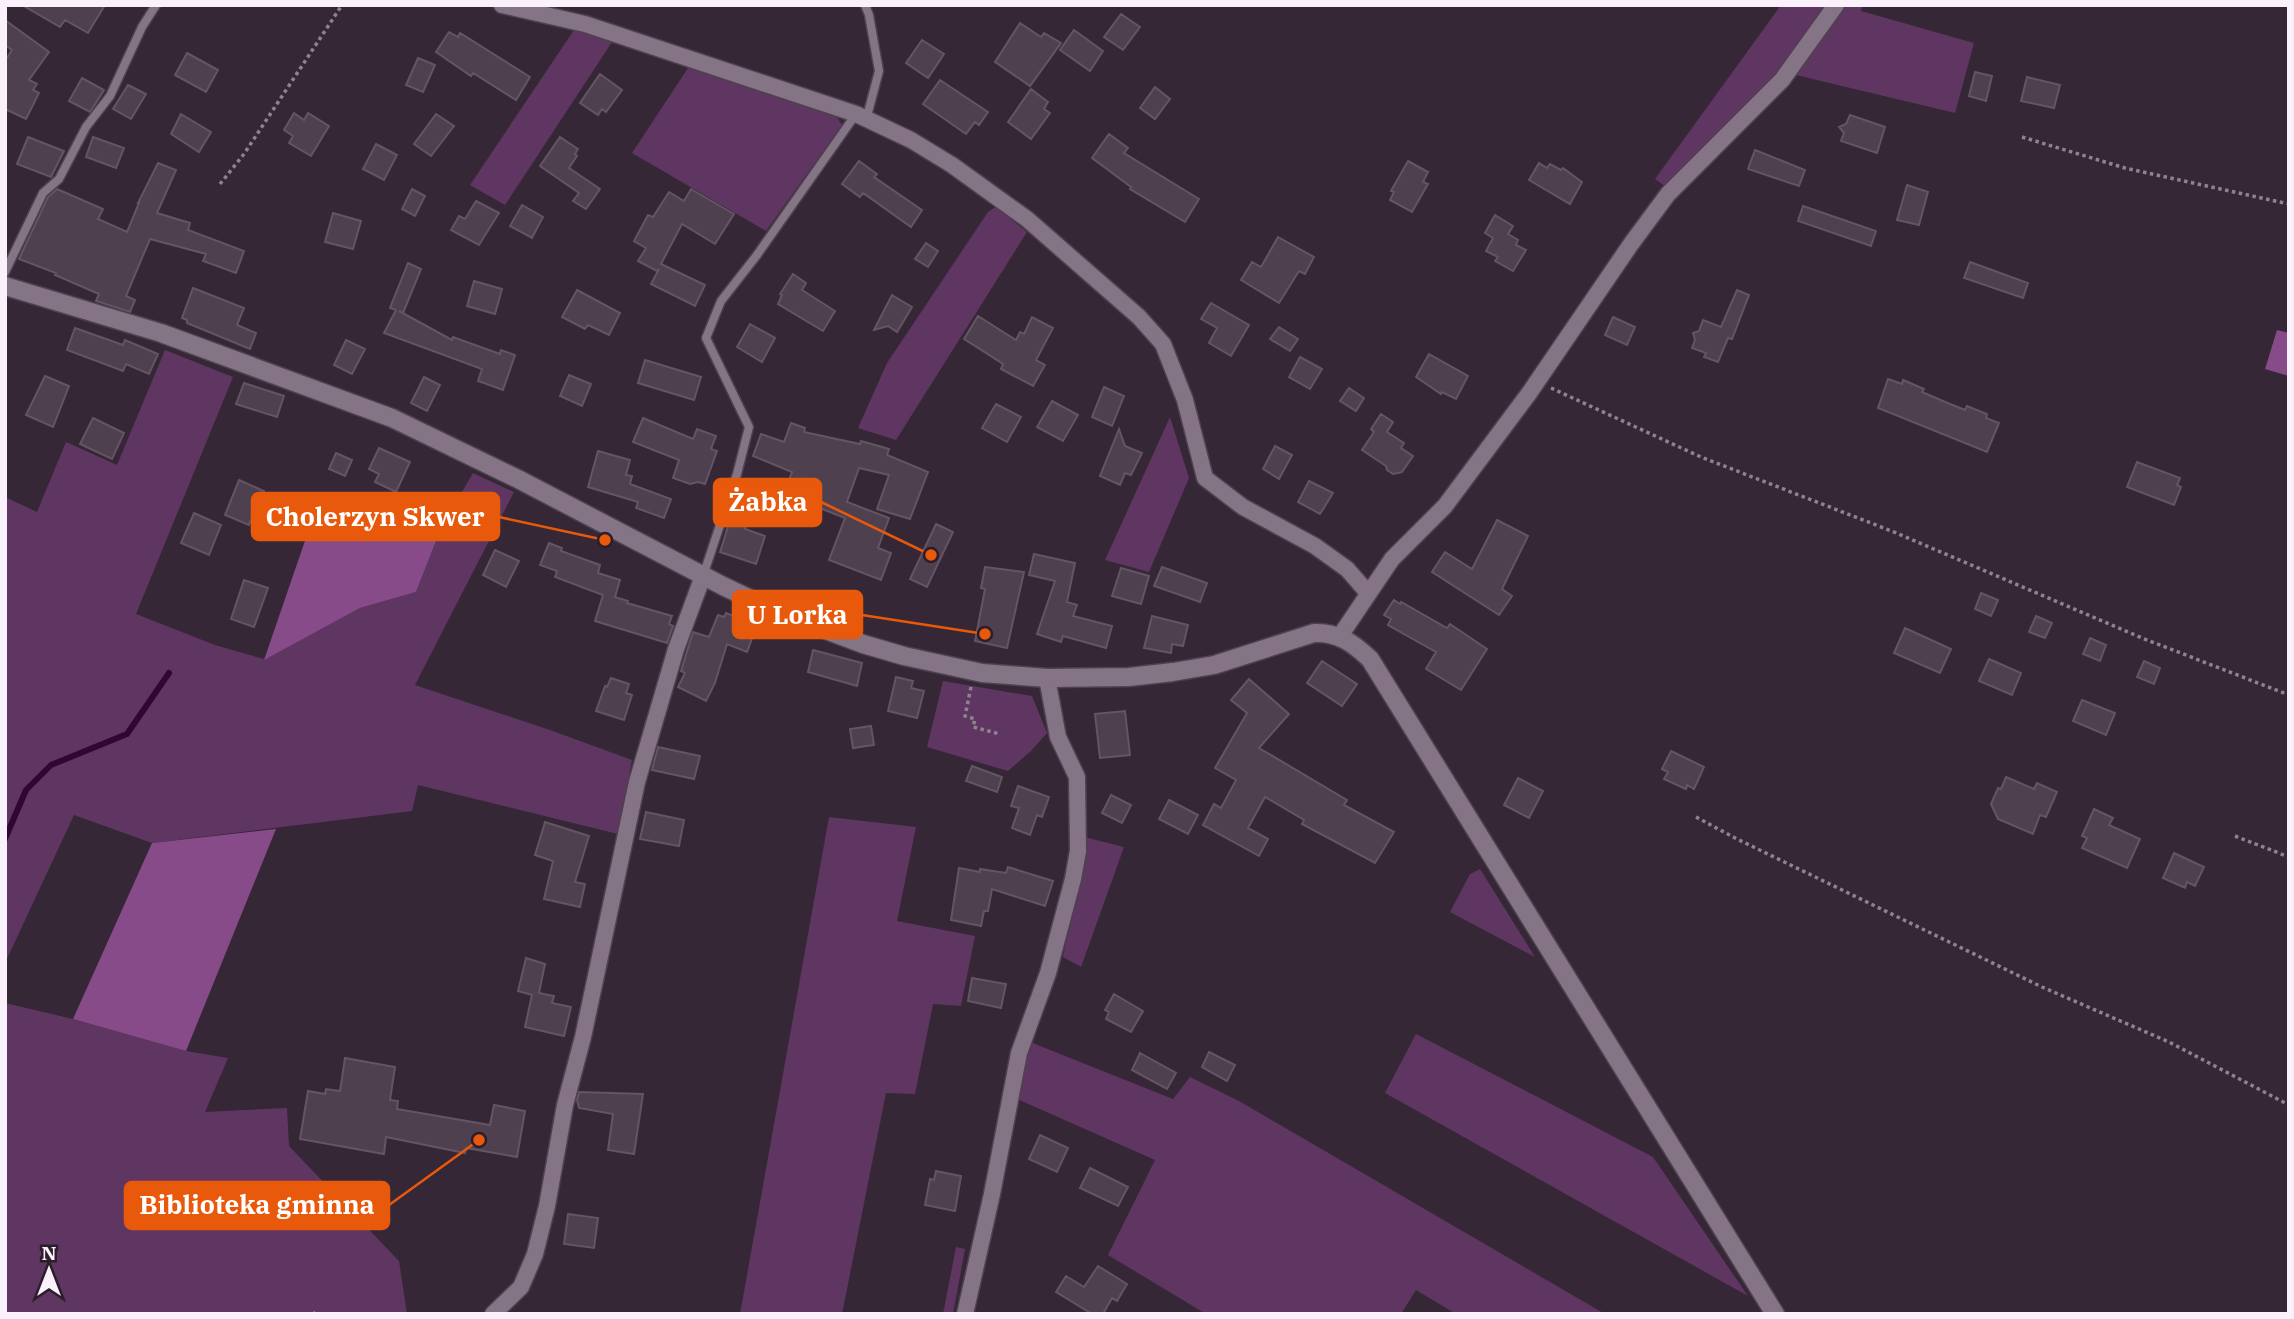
<svg xmlns="http://www.w3.org/2000/svg" width="2294" height="1319" font-family="'IBM Plex Serif',serif">
<style>
.green{fill:#5f3661}
.forest{fill:#874b89}
.lines{fill:none;stroke-linecap:round;stroke-linejoin:round}
.stream{stroke:#320634;stroke-width:6}
.building{fill:#4f404f;stroke:#645464;stroke-width:2}
.service-casing{stroke:#4d424e;stroke-width:11}
.minor-casing{stroke:#4d424e;stroke-width:19}
.tertiary-casing{stroke:#4d424e;stroke-width:21}
.path{stroke:#8f8390;stroke-width:3.5;stroke-dasharray:3.5 3.5;stroke-linecap:butt}
.service{stroke:#857485;stroke-width:8}
.minor{stroke:#857485;stroke-width:16}
.tertiary{stroke:#857485;stroke-width:18}
.leader{fill:none;stroke:#e8590c;stroke-width:2.5}
.callout-dot{fill:#e8590c;stroke:#2b1d2b;stroke-width:2.5}
.callout{fill:#e8590c;stroke:#e8590c;stroke-width:2.5}
.callout-label{font-size:26px;text-anchor:middle;font-weight:bold;fill:#fff}
</style>
<rect width="100%" height="100%" fill="#352736"/>
<path class="green" d="M 1781,5 L 1829,5 L 1769,82 L 1669,189 L 1655,179 Z
M 1846,5 L 1863,5 L 1861,11 L 1974,43 L 1955,113 L 1796,75 Z
M 576,27 L 614,39 L 505,205 L 470,185 Z
M 690,65 L 836,116 L 842,125 L 766,231 L 632,153 Z
M 996,207 L 1027,232 L 896,440 L 858,428 L 887,363 L 988,212 Z
M 165,350 L 233,377 L 136,614 L 215,645 L 264,659 L 360,608 L 416,592 L 442,526 L 473,473 L 514,492 L 415,685 L 550,730 L 632,760 L 618,834 L 418,785 L 412,811 L 152,843 L 74,815 L 5,963 L 5,497 L 37,512 L 66,442 L 117,465 Z
M 1170,417 L 1189,478 L 1149,572 L 1105,560 Z
M 943,681 L 1032,696 L 1047,733 L 1031,751 L 1008,771 L 927,747 Z
M 829,817 L 916,827 L 897,921 L 975,936 L 961,1006 L 933,1004 L 915,1094 L 886,1093 L 842,1314 L 740,1314 Z
M 1084,837 L 1124,847 L 1081,967 L 1063,957 L 1081,869 Z
M 1480,869 L 1535,957 L 1450,912 L 1470,874 Z
M 5,1003 L 73,1019 L 186,1051 L 228,1058 L 205,1112 L 287,1108 L 289,1146 L 399,1261 L 407,1314 L 5,1314 Z
M 1416,1034 L 1653,1157 L 1748,1296 L 1385,1093 Z
M 1030,1042 L 1173,1099 L 1190,1077 L 1239,1101 L 1605,1314 L 1456,1314 L 1416,1290 L 1401,1314 L 1206,1314 L 1108,1255 L 1155,1160 L 1015,1098 Z
M 956,1247 L 965,1249 L 953,1314 L 943,1314 Z"/>
<path class="forest" d="M 2277,330 L 2289,333 L 2289,376 L 2265,369 Z
M 319,500 L 401,510 L 442,526 L 416,592 L 360,608 L 264,660 Z
M 276,829 L 186,1051 L 73,1019 L 152,843 Z"/>
<g class="lines">
<path class="stream" d="M 5,839 L 26,790 L 51,765 L 127,734 L 169,673"/>
</g>
<path class="building" d="M 22,5 L 105,5 L 88,33 L 65,20 L 60,27 Z
M 1121,14 L 1140,27 L 1123,50 L 1104,37 Z
M 5,20 L 49,52 L 29,80 L 37,84 L 33,90 L 39,93 L 26,119 L 5,109 L 5,61 L 12,50 L 5,45 Z
M 1020,23 L 1041,37 L 1044,33 L 1061,43 L 1030,86 L 995,62 Z
M 1074,30 L 1103,51 L 1090,71 L 1060,50 Z
M 449,32 L 458,37 L 460,33 L 530,77 L 516,100 L 473,73 L 471,76 L 436,52 Z
M 922,40 L 944,54 L 928,78 L 906,63 Z
M 187,53 L 218,70 L 206,92 L 175,75 Z
M 418,58 L 435,65 L 423,92 L 406,85 Z
M 1975,72 L 1992,76 L 1986,101 L 1969,96 Z
M 600,74 L 622,90 L 606,112 L 602,109 L 598,115 L 580,103 Z
M 2027,77 L 2060,85 L 2054,108 L 2021,101 Z
M 82,78 L 104,90 L 90,112 L 69,101 Z
M 940,80 L 988,112 L 979,125 L 975,122 L 966,134 L 923,104 Z
M 128,85 L 146,94 L 131,119 L 113,109 Z
M 1155,87 L 1170,99 L 1155,119 L 1140,108 Z
M 1031,89 L 1048,102 L 1044,109 L 1050,113 L 1031,139 L 1008,122 Z
M 294,113 L 304,120 L 308,113 L 329,126 L 311,156 L 289,143 L 293,136 L 284,130 Z
M 181,114 L 211,132 L 199,152 L 171,134 Z
M 436,114 L 454,126 L 431,156 L 414,144 Z
M 1850,115 L 1885,127 L 1877,153 L 1841,141 L 1844,133 L 1839,127 L 1846,124 Z
M 1109,134 L 1128,148 L 1124,153 L 1199,199 L 1185,222 L 1130,189 L 1131,187 L 1092,158 Z
M 28,137 L 64,151 L 51,177 L 17,164 Z
M 93,137 L 124,148 L 116,168 L 86,157 Z
M 560,137 L 578,149 L 575,154 L 577,156 L 569,168 L 600,189 L 586,209 L 573,201 L 579,193 L 540,166 Z
M 376,144 L 397,155 L 384,180 L 363,169 Z
M 1755,150 L 1805,170 L 1799,186 L 1748,169 Z
M 859,161 L 877,174 L 874,177 L 922,210 L 911,227 L 863,193 L 860,197 L 842,184 Z
M 1408,161 L 1428,172 L 1423,182 L 1428,184 L 1412,212 L 1390,200 L 1394,192 L 1391,191 Z
M 158,163 L 176,170 L 157,213 L 190,223 L 188,230 L 244,251 L 236,273 L 203,261 L 206,254 L 150,239 L 126,296 L 135,300 L 130,312 L 96,301 L 99,294 L 55,275 L 56,273 L 19,259 L 48,197 L 57,189 L 103,209 L 98,219 L 127,232 L 139,203 L 138,203 Z
M 1539,163 L 1547,168 L 1550,164 L 1561,170 L 1563,168 L 1582,182 L 1570,204 L 1529,180 Z
M 1907,185 L 1928,192 L 1919,225 L 1897,220 Z
M 412,189 L 425,196 L 415,216 L 402,209 Z
M 691,189 L 734,214 L 715,244 L 682,224 L 661,264 L 705,285 L 695,306 L 651,284 L 659,269 L 657,271 L 638,261 L 646,248 L 634,241 L 648,215 L 653,217 L 669,192 L 684,201 Z
M 476,201 L 499,213 L 479,245 L 451,230 L 459,216 L 465,219 Z
M 522,205 L 543,217 L 532,238 L 510,226 Z
M 1803,206 L 1876,231 L 1871,246 L 1798,221 Z
M 333,213 L 361,221 L 353,249 L 325,242 Z
M 1495,215 L 1513,226 L 1508,234 L 1518,240 L 1516,245 L 1526,250 L 1513,271 L 1495,261 L 1498,257 L 1486,251 L 1493,238 L 1485,233 Z
M 1278,237 L 1314,257 L 1305,274 L 1299,271 L 1279,303 L 1241,280 L 1252,262 L 1261,267 Z
M 926,243 L 938,251 L 928,267 L 915,259 Z
M 1970,262 L 2028,283 L 2023,298 L 1964,278 Z
M 408,263 L 421,269 L 403,313 L 399,311 L 452,340 L 453,337 L 500,354 L 501,350 L 515,355 L 503,390 L 478,381 L 482,369 L 384,333 L 396,310 L 390,308 Z
M 793,274 L 806,283 L 802,290 L 835,311 L 823,331 L 778,304 L 782,295 L 780,294 Z
M 474,281 L 502,289 L 495,314 L 467,306 Z
M 193,288 L 244,308 L 237,325 L 256,333 L 250,349 L 187,323 L 187,320 L 182,318 Z
M 577,290 L 620,313 L 609,335 L 588,325 L 585,329 L 562,317 Z
M 1737,290 L 1749,295 L 1732,339 L 1728,338 L 1718,362 L 1704,357 L 1706,353 L 1692,348 L 1695,340 L 1693,333 L 1699,331 L 1703,320 L 1721,327 Z
M 892,295 L 912,307 L 897,332 L 888,326 L 874,330 Z
M 1211,303 L 1249,325 L 1231,356 L 1209,343 L 1217,328 L 1201,319 Z
M 978,316 L 1016,340 L 1020,332 L 1024,334 L 1032,317 L 1053,328 L 1036,360 L 1045,365 L 1033,386 L 1001,369 L 1003,364 L 964,339 Z
M 1613,317 L 1635,327 L 1627,345 L 1605,335 Z
M 750,324 L 775,338 L 762,362 L 737,347 Z
M 1279,327 L 1298,339 L 1290,351 L 1270,339 Z
M 75,328 L 123,345 L 125,340 L 158,354 L 149,374 L 126,364 L 123,371 L 67,350 Z
M 346,340 L 365,349 L 352,374 L 334,365 Z
M 1429,354 L 1468,376 L 1456,399 L 1442,392 L 1441,394 L 1416,377 Z
M 1300,357 L 1322,369 L 1310,389 L 1289,377 Z
M 645,360 L 701,377 L 694,400 L 638,383 Z
M 569,375 L 591,384 L 582,406 L 560,396 Z
M 45,376 L 69,386 L 53,427 L 26,415 Z
M 424,377 L 440,385 L 427,411 L 411,403 Z
M 1888,379 L 1902,384 L 1903,380 L 1924,389 L 1922,392 L 1950,404 L 1965,410 L 1967,406 L 1987,414 L 1986,418 L 1999,423 L 1987,452 L 1878,408 Z
M 244,383 L 284,396 L 277,417 L 236,404 Z
M 1104,387 L 1124,396 L 1112,426 L 1092,417 Z
M 1349,388 L 1364,398 L 1356,411 L 1340,401 Z
M 1052,401 L 1078,415 L 1063,441 L 1037,427 Z
M 996,404 L 1021,417 L 1007,442 L 982,428 Z
M 1381,414 L 1393,422 L 1387,432 L 1404,443 L 1401,448 L 1413,456 L 1402,472 L 1393,474 L 1387,470 L 1386,466 L 1362,450 L 1374,432 L 1371,429 Z
M 93,418 L 124,433 L 112,459 L 80,444 Z
M 643,418 L 693,439 L 697,429 L 716,436 L 711,449 L 717,451 L 705,484 L 698,482 L 690,484 L 673,478 L 679,460 L 633,442 Z
M 791,423 L 805,428 L 804,432 L 860,444 L 861,441 L 889,449 L 887,455 L 928,472 L 910,519 L 877,509 L 889,475 L 859,468 L 847,502 L 889,518 L 878,548 L 891,553 L 881,580 L 829,560 L 845,518 L 784,494 L 792,472 L 753,456 L 761,434 L 784,442 Z
M 1119,429 L 1125,446 L 1142,453 L 1131,475 L 1125,473 L 1120,485 L 1100,476 Z
M 1275,446 L 1292,455 L 1279,479 L 1263,469 Z
M 379,448 L 410,462 L 396,492 L 375,482 L 379,474 L 369,469 Z
M 598,451 L 630,460 L 626,475 L 632,476 L 630,484 L 671,499 L 664,518 L 636,508 L 638,502 L 588,487 Z
M 336,453 L 352,460 L 345,476 L 329,469 Z
M 2137,462 L 2180,478 L 2177,485 L 2181,487 L 2174,505 L 2127,487 Z
M 239,480 L 264,491 L 249,525 L 225,515 Z
M 1309,481 L 1333,493 L 1320,514 L 1298,502 Z
M 194,513 L 221,525 L 209,555 L 181,543 Z
M 731,517 L 747,523 L 745,529 L 765,536 L 756,564 L 720,552 Z
M 1497,520 L 1528,536 L 1502,589 L 1512,596 L 1499,615 L 1432,572 L 1445,552 L 1472,569 Z
M 936,524 L 953,532 L 927,587 L 910,579 Z
M 549,543 L 562,548 L 561,551 L 600,565 L 598,573 L 620,580 L 615,597 L 628,601 L 627,603 L 672,616 L 669,624 L 673,626 L 667,643 L 595,621 L 603,595 L 555,577 L 557,571 L 540,565 Z
M 495,550 L 519,561 L 506,587 L 483,575 Z
M 1034,554 L 1075,563 L 1067,602 L 1077,605 L 1073,616 L 1112,626 L 1106,648 L 1063,636 L 1061,642 L 1037,634 L 1055,581 L 1029,575 Z
M 985,567 L 1024,572 L 1007,648 L 975,641 L 985,589 L 981,588 Z
M 1162,567 L 1207,583 L 1200,602 L 1154,586 Z
M 1121,568 L 1149,576 L 1141,604 L 1112,596 Z
M 244,580 L 268,588 L 254,627 L 231,619 Z
M 1981,593 L 1998,600 L 1991,616 L 1975,609 Z
M 1394,600 L 1400,604 L 1401,602 L 1447,628 L 1450,624 L 1487,649 L 1461,690 L 1426,669 L 1436,652 L 1388,625 L 1391,619 L 1384,615 Z
M 726,613 L 757,625 L 747,652 L 727,644 L 715,683 L 706,701 L 678,687 L 685,673 L 681,671 L 693,632 L 709,637 L 718,615 L 724,617 Z
M 1152,616 L 1188,625 L 1183,646 L 1172,644 L 1171,653 L 1144,648 Z
M 2036,616 L 2052,623 L 2045,638 L 2029,632 Z
M 1905,628 L 1951,649 L 1940,673 L 1894,653 Z
M 2090,638 L 2106,645 L 2100,661 L 2083,654 Z
M 813,650 L 862,663 L 857,686 L 808,672 Z
M 1989,659 L 2021,673 L 2012,695 L 1979,681 Z
M 1322,661 L 1357,684 L 1342,706 L 1307,683 Z
M 2144,661 L 2160,668 L 2154,684 L 2137,677 Z
M 896,677 L 913,681 L 911,688 L 924,691 L 917,718 L 888,711 Z
M 611,678 L 629,684 L 626,693 L 632,695 L 624,720 L 596,711 L 605,686 L 607,687 Z
M 1249,679 L 1289,714 L 1259,748 L 1347,800 L 1344,805 L 1394,832 L 1375,863 L 1302,824 L 1304,820 L 1265,797 L 1248,828 L 1268,839 L 1259,856 L 1203,825 L 1214,804 L 1221,808 L 1236,780 L 1215,768 L 1247,713 L 1231,700 Z
M 2082,700 L 2115,713 L 2106,735 L 2073,721 Z
M 1125,711 L 1130,755 L 1100,758 L 1095,714 Z
M 871,726 L 874,745 L 853,748 L 850,729 Z
M 658,747 L 700,756 L 694,779 L 652,770 Z
M 1671,751 L 1704,767 L 1694,789 L 1687,785 L 1686,789 L 1664,779 L 1668,772 L 1662,769 Z
M 972,766 L 1002,777 L 997,792 L 966,781 Z
M 2006,777 L 2034,789 L 2037,783 L 2057,792 L 2046,817 L 2040,815 L 2033,834 L 1998,819 L 1991,804 L 1998,788 L 2001,789 Z
M 1518,778 L 1543,791 L 1529,818 L 1504,805 Z
M 1018,786 L 1049,797 L 1042,817 L 1037,815 L 1030,835 L 1012,828 L 1019,808 L 1011,806 Z
M 1111,795 L 1131,805 L 1122,823 L 1102,813 Z
M 1169,800 L 1198,815 L 1188,834 L 1159,819 Z
M 2094,809 L 2113,818 L 2109,825 L 2140,839 L 2127,868 L 2082,848 L 2087,838 L 2082,836 Z
M 646,812 L 684,820 L 679,846 L 640,839 Z
M 545,822 L 589,836 L 575,882 L 585,884 L 580,907 L 544,899 L 553,861 L 535,855 Z
M 2174,853 L 2204,867 L 2195,886 L 2187,882 L 2185,888 L 2163,878 Z
M 1008,867 L 1053,881 L 1045,906 L 992,889 L 988,911 L 984,911 L 981,926 L 951,920 L 959,868 L 980,872 L 980,869 L 1006,873 Z
M 526,958 L 545,964 L 539,993 L 554,996 L 552,1003 L 571,1007 L 564,1036 L 525,1027 L 532,995 L 518,991 Z
M 972,978 L 1006,984 L 1001,1008 L 968,1001 Z
M 1114,994 L 1143,1011 L 1131,1032 L 1106,1019 L 1109,1012 L 1105,1010 Z
M 1209,1052 L 1235,1065 L 1227,1081 L 1202,1067 Z
M 1140,1053 L 1176,1073 L 1167,1089 L 1132,1070 Z
M 345,1058 L 395,1067 L 390,1100 L 398,1101 L 397,1109 L 490,1125 L 494,1105 L 525,1111 L 517,1157 L 466,1148 L 465,1153 L 386,1137 L 384,1154 L 300,1139 L 308,1091 L 325,1094 L 326,1089 L 340,1091 Z
M 579,1092 L 643,1094 L 634,1154 L 608,1150 L 613,1114 L 579,1108 L 577,1100 Z
M 1040,1135 L 1068,1148 L 1057,1172 L 1029,1159 Z
M 1090,1168 L 1128,1187 L 1118,1206 L 1080,1188 Z
M 936,1171 L 961,1176 L 955,1211 L 925,1205 L 930,1179 L 934,1180 Z
M 568,1214 L 598,1218 L 594,1248 L 564,1244 Z
M 1098,1266 L 1127,1284 L 1117,1301 L 1112,1298 L 1103,1314 L 1092,1314 L 1056,1292 L 1066,1276 L 1084,1287 Z"/>
<g class="lines">
<defs>
<path id="service" d="M 865,5 L 869,15 L 879,71 L 866,120
M 5,272 L 43,193 L 59,179 L 86,127 L 110,96 L 142,27 L 156,5
M 703,576 L 737,474 L 749,427 L 706,338 L 721,301 L 757,255 L 856,114"/>
<path id="minor" d="M 502,5 L 585,24 L 856,114 L 911,140 L 952,165 L 1027,219 L 1139,317 L 1163,344 L 1185,400 L 1205,478 L 1243,507 L 1315,546 L 1347,569 L 1368,593
M 1340,636 L 1392,559 L 1445,506 L 1530,392 L 1631,244 L 1668,194 L 1782,80 L 1836,5
M 493,1314 L 521,1287 L 535,1254 L 547,1206 L 565,1105 L 583,1037 L 637,782 L 676,649 L 703,576
M 965,1314 L 992,1194 L 1019,1053 L 1048,973 L 1073,879 L 1078,851 L 1077,777 L 1058,737 L 1047,678"/>
<path id="tertiary" d="M 5,286 L 161,333 L 392,418 L 518,479 L 723,586 L 778,612 L 863,644 L 904,656 L 982,673 L 1047,678 L 1129,677 L 1173,672 L 1214,665 L 1314,633 C 1338,632 1353,643 1370,659 L 1775,1314"/>
</defs>
<use href="#service" class="service-casing"/>
<use href="#minor" class="minor-casing"/>
<use href="#tertiary" class="tertiary-casing"/>
<path class="path" d="M 2022,137 L 2125,168 L 2289,204
M 220,184 L 244,154 L 342,5
M 1551,388 L 1701,457 L 1894,532 L 2142,638 L 2289,695
M 971,687 L 965,716 L 975,719 L 973,727 L 1000,734
M 1696,817 L 1737,839 L 2042,987 L 2169,1042 L 2289,1105
M 2235,836 L 2289,857
M 313,1312 L 315,1314"/>
<use href="#service" class="service"/>
<use href="#minor" class="minor"/>
<use href="#tertiary" class="tertiary"/>
</g>
<path class="leader" d="M931 555L821 502M605 540L499 517M985 634L862 615M479 1140L389 1205"/>
<g class="callout-dot">
<circle cx="931" cy="555" r="7"/>
<circle cx="605" cy="540" r="7"/>
<circle cx="985" cy="634" r="7"/>
<circle cx="479" cy="1140" r="7"/>
</g>
<g class="callout">
<rect x="714" y="479" width="107" height="47" rx="7"/>
<rect x="252" y="493" width="247" height="47" rx="7"/>
<rect x="733" y="591" width="129" height="47" rx="7"/>
<rect x="125" y="1182" width="264" height="47" rx="7"/>
</g>
<g class="callout-label">
<text x="768" y="511">Żabka</text>
<text x="375" y="526">Cholerzyn Skwer</text>
<text x="797" y="624">U Lorka</text>
<text x="257" y="1214">Biblioteka gminna</text>
</g>
<rect width="2294" height="1319" fill="none" stroke="#faf1fa" stroke-width="14"/>
<g transform="translate(49 1270)" stroke="#2b1d2b" stroke-width="5" paint-order="stroke">
<path d="M0-5L12 26L0 18L-12 26Z" fill="#faf1fa"/>
<text y="-10" font-size="19" font-weight="bold" text-anchor="middle" fill="#faf1fa">N</text>
</g>
</svg>
